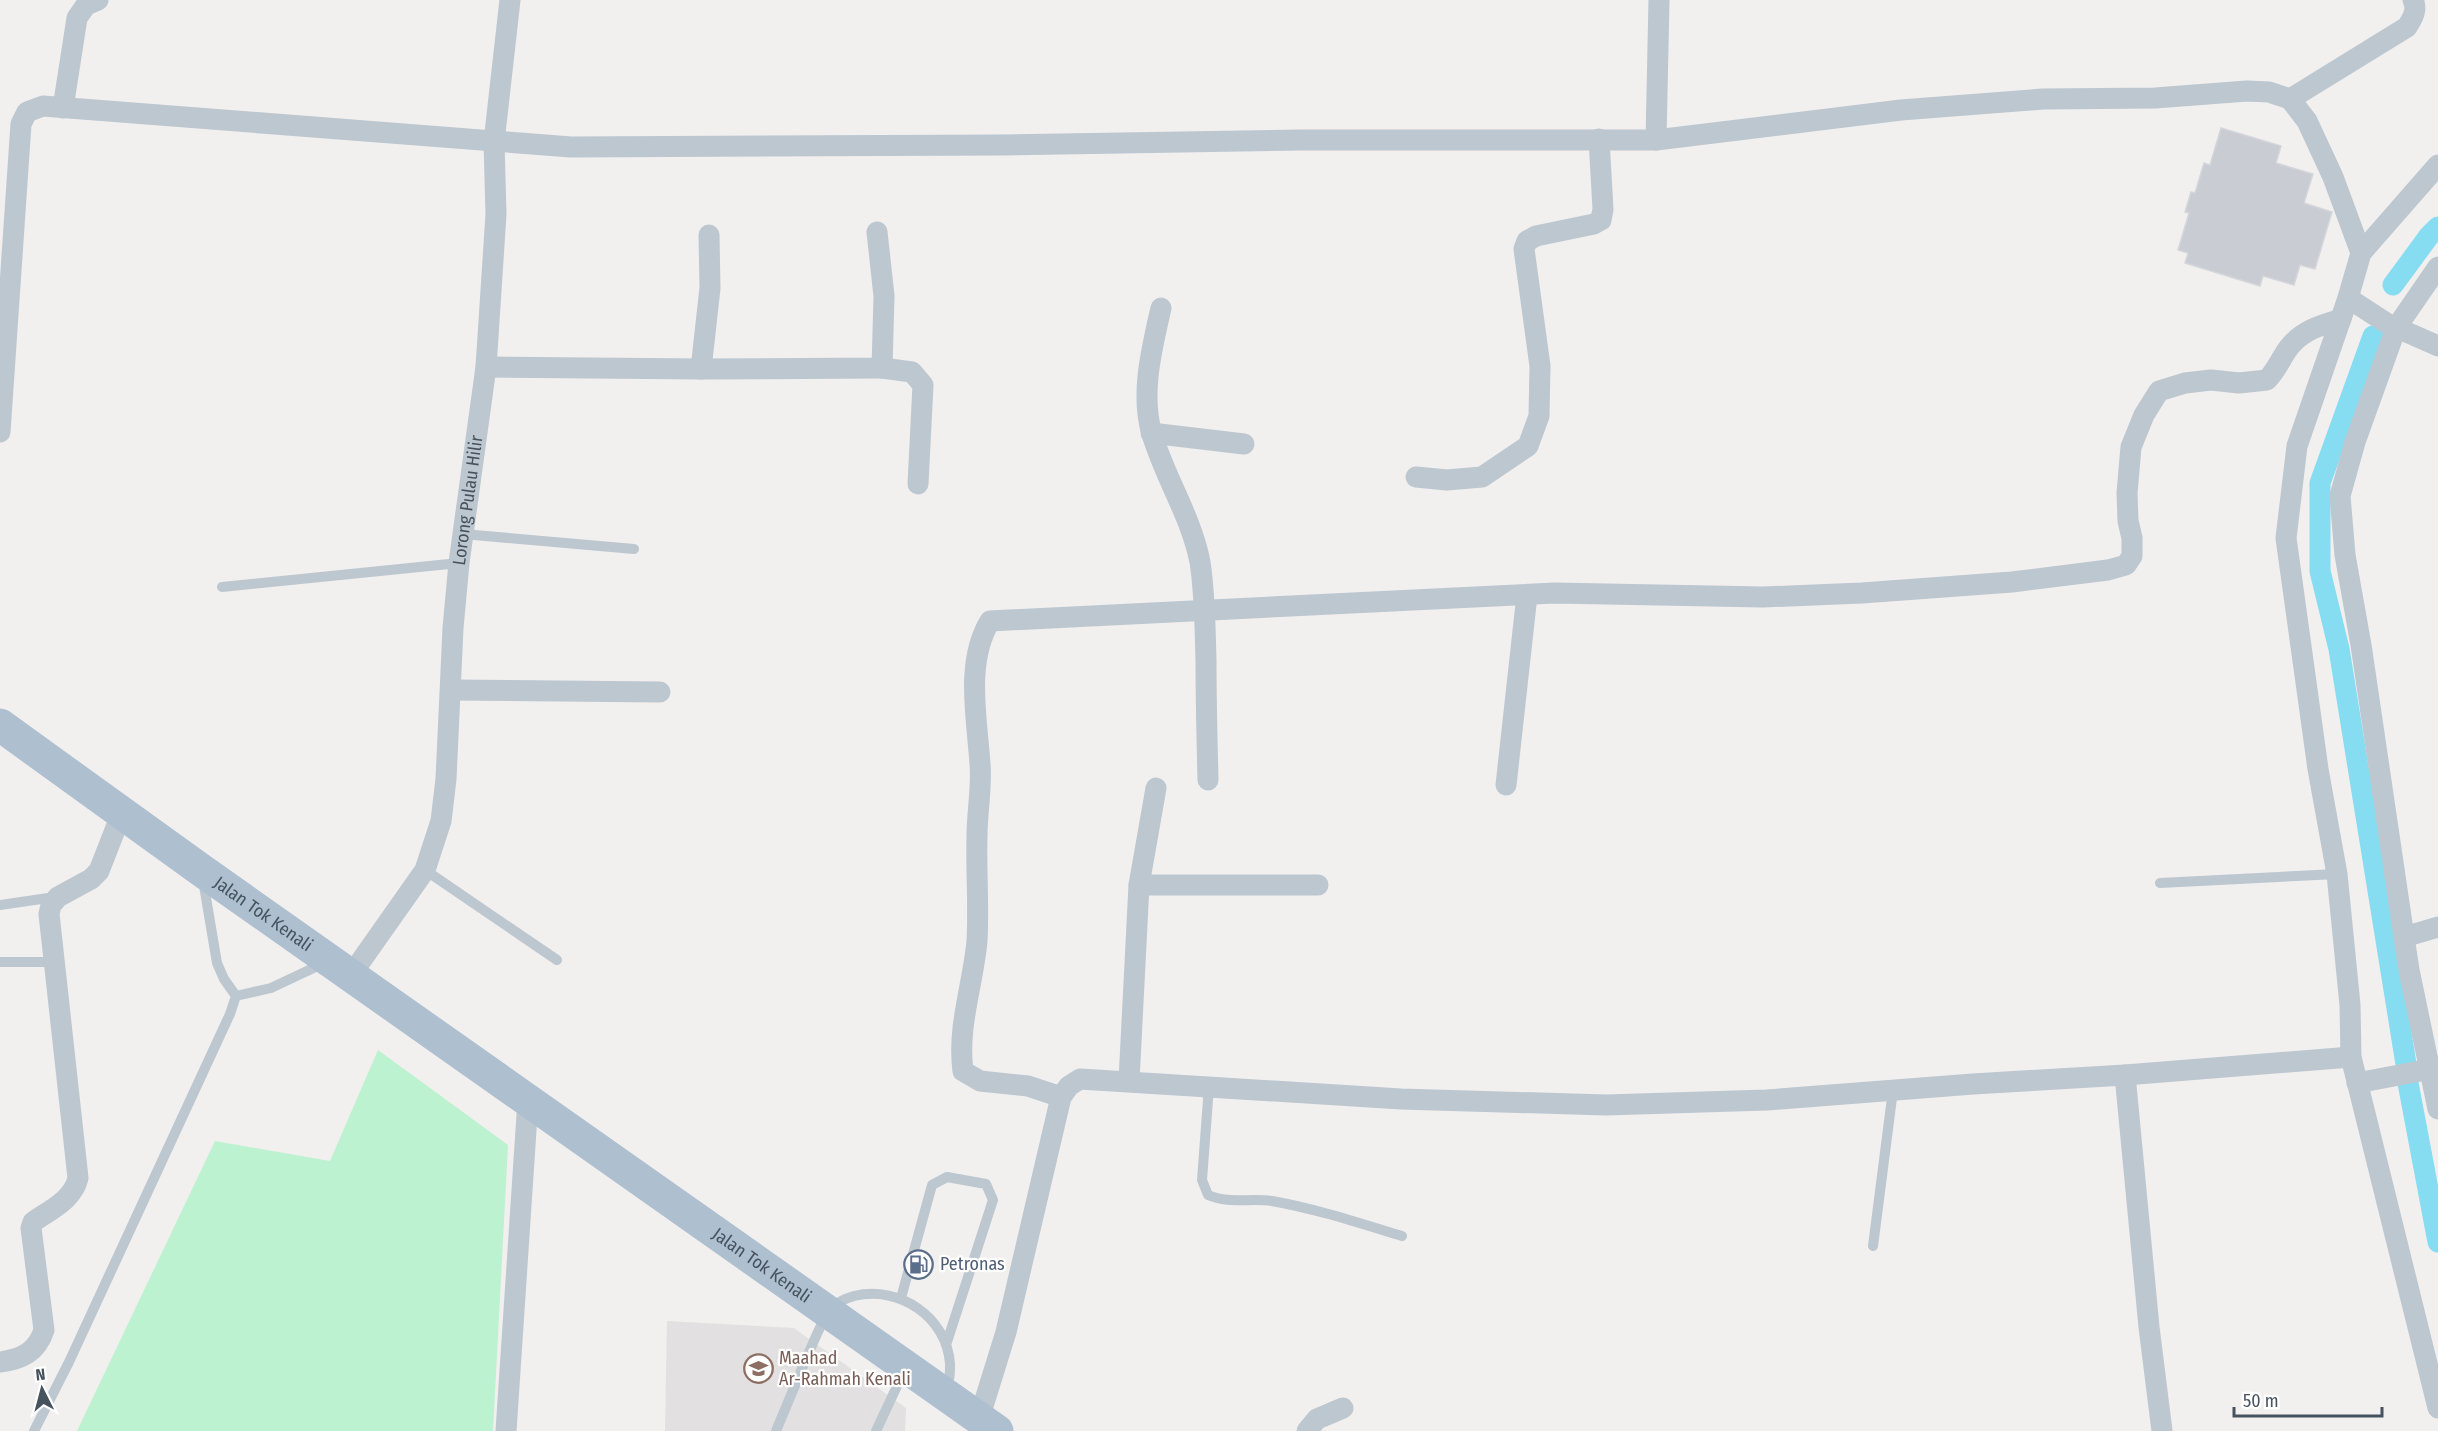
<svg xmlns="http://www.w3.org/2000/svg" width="2438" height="1431" font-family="'Fira Sans Condensed',sans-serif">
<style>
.education{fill:#e3e0e1}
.green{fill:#bcf2d0}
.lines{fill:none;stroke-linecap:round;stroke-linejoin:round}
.canal{stroke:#86dcf1;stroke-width:21}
.building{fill:#c9ccd2;stroke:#d3d6db;stroke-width:1.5}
.lane{stroke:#bcc7cf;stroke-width:10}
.street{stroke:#bcc7cf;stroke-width:21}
.primary{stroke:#aebfd0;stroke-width:33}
.labels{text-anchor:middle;stroke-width:4.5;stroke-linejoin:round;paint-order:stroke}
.street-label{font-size:18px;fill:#46535e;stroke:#fff}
.service-label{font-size:18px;fill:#4e5e75;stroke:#fff;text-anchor:start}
.education-label{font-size:18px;fill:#785e54;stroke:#fff;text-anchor:start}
</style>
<rect width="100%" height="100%" fill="#f2efef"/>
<path class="education" d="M 667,1321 L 794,1328 L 906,1408 L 905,1431 L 665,1431 Z"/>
<path class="green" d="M 378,1050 L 508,1145 L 493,1431 L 77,1431 L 215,1141 L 330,1161 Z"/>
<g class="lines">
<path class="canal" d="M 2393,285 L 2429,236 L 2438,227
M 2373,336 L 2320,483 L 2320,571 L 2339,649 L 2406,1064
M 2408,1083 L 2438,1242"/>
</g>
<path class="building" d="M 2221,128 L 2281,146 L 2276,163 L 2313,174 L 2304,203 L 2332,212 L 2315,269 L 2300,265 L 2294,285 L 2263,276 L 2260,286 L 2185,263 L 2188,253 L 2178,250 L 2189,213 L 2185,212 L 2191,192 L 2195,193 L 2204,163 L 2210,165 Z"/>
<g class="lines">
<path class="lane" d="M 463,534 L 634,549
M 222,587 L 459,563
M 425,870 L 557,960
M 203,880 L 217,963 L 224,979 L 236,996
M 2160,883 L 2337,874
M 0,905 L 55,897
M 0,962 L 54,962
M 236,996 L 271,988 L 324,963
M 1209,1086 L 1202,1180 L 1208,1195 C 1228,1204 1251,1198 1272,1201 C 1317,1209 1359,1223 1402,1236
M 1873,1246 L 1893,1090
M 901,1298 L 932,1185 L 947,1177 L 986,1184 L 993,1200 L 946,1345
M 34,1431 L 69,1362 L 230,1014 L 236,996
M 776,1431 C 786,1407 796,1383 806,1359 C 814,1342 821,1320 834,1306 C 839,1301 847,1298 854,1296 C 899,1285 947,1317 950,1364 C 950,1374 950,1382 944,1390
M 876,1431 L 905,1369"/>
<g class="street">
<path d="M 2290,99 L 2407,27 C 2412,19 2418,10 2413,0"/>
<path d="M 63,108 L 77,18 L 86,5 L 98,0"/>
<path d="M 1656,140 L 1659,0"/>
<path d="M 2438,165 L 2361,253 L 2348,298 L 2297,446 L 2286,538 L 2318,769 L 2337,874 L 2350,1005 L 2351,1057 L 2438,1408"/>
<path d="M 2348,298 L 2388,324 L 2438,346"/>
<path d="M 1161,308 C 1152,348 1140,394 1152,434 C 1165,478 1191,516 1200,562 C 1205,594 1205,628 1206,661 C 1206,701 1207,740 1208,780"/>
<path d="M 486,367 L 701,369 L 882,368 L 884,296 L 877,232"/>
<path d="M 882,368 L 912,372 L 923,385 L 918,484"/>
<path d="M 701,369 L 710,288 L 709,235"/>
<path d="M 0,432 L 21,124 L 27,112 L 43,106 L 571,147 L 1002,145 L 1301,140 L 1656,140 L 1901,110 L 2043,99 L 2155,98 L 2247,91 L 2269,92 L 2290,99 L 2307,121 L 2333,177 L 2361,253"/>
<path d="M 1151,433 L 1244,444"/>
<path d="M 1416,477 L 1447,480 L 1482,477 L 1528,446 L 1539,416 L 1540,366 L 1524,249 L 1527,241 L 1536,236 L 1594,224 L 1601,220 L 1603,209 L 1599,139"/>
<path d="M 451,690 L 660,692"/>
<path d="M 1506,785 L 1527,595"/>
<path d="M 1139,885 L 1318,885"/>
<path d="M 2438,927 L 2404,937 L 2409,970 L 2438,1109"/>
<path d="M 2404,937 L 2361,645 L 2345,555 L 2340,496 L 2355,442 L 2396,328 L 2438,267"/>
<path id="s1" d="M 351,975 L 425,870 L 441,821 L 446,779 L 453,628 L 459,563 L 486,367 L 496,214 L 494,142 L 510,0"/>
<path d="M 2125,1075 L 2149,1327 L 2162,1431"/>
<path d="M 1129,1081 L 1139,885 L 1156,788"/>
<path d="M 2357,1083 L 2431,1069"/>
<path d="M 1061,1097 L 1028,1086 L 980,1081 L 963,1071 C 957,1027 973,985 977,941 C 979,906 976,871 977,836 C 977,812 982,788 980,764 C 977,718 965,662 990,621 L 1554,593 L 1763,597 L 1862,593 L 2012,582 L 2108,570 L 2126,565 L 2132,556 L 2132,538 L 2128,521 L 2127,493 L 2131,447 L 2144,415 L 2159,391 L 2185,383 L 2211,380 L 2239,383 L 2267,380 C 2279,367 2282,355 2291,345 C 2305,329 2322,325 2341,319"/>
<path d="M 0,1362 C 22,1359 37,1352 44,1330 L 31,1228 L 33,1222 C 50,1210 73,1200 78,1178 L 49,914 L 51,905 L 58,897 L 91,879 L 99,871 L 122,812"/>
<path d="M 979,1419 L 1006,1332 L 1061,1097 L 1069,1086 L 1080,1079 L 1401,1099 L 1606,1105 L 1767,1100 L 1973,1084 L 2125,1075 L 2351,1057"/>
<path d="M 506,1431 L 528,1100"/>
<path d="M 1307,1431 L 1317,1419 L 1343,1408"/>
</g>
<path class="primary" id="s2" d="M 0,725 L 201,870 L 997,1431"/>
</g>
<defs>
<symbol id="fuel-ring" viewBox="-11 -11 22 22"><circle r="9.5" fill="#fff" stroke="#5c6f8a" stroke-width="1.5"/><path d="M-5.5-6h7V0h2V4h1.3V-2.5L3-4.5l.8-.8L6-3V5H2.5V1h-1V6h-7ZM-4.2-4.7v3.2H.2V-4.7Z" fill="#5c6f8a"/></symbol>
<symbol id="school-ring" viewBox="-11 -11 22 22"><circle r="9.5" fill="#fff" stroke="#8d6e63" stroke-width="1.5"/><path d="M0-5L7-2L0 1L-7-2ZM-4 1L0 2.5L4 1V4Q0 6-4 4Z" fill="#8d6e63"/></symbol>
</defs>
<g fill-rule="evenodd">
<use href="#fuel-ring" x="902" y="1248" width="33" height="33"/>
<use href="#school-ring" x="742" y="1352" width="33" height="33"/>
</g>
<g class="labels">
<g class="street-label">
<text dy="6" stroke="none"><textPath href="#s1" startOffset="502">Lorong Pulau Hilir</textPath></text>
<text dy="6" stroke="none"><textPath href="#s2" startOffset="324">Jalan Tok Kenali</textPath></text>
<text dy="6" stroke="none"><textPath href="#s2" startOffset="934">Jalan Tok Kenali</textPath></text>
</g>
<g class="service-label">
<text x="940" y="1270">Petronas</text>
</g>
<g class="education-label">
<text x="779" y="1364">Maahad<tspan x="779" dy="21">Ar-Rahmah Kenali</tspan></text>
</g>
</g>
<g transform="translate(42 1389) rotate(354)" stroke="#ffffff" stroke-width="4.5" paint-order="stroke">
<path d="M0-4.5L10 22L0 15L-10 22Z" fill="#46535e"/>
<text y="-9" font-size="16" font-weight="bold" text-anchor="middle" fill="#46535e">N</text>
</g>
<path d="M2234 1407v9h148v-9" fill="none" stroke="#46535e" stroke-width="3"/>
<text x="2243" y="1407" font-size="18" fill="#46535e" stroke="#ffffff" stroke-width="4.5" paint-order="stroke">50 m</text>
</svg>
